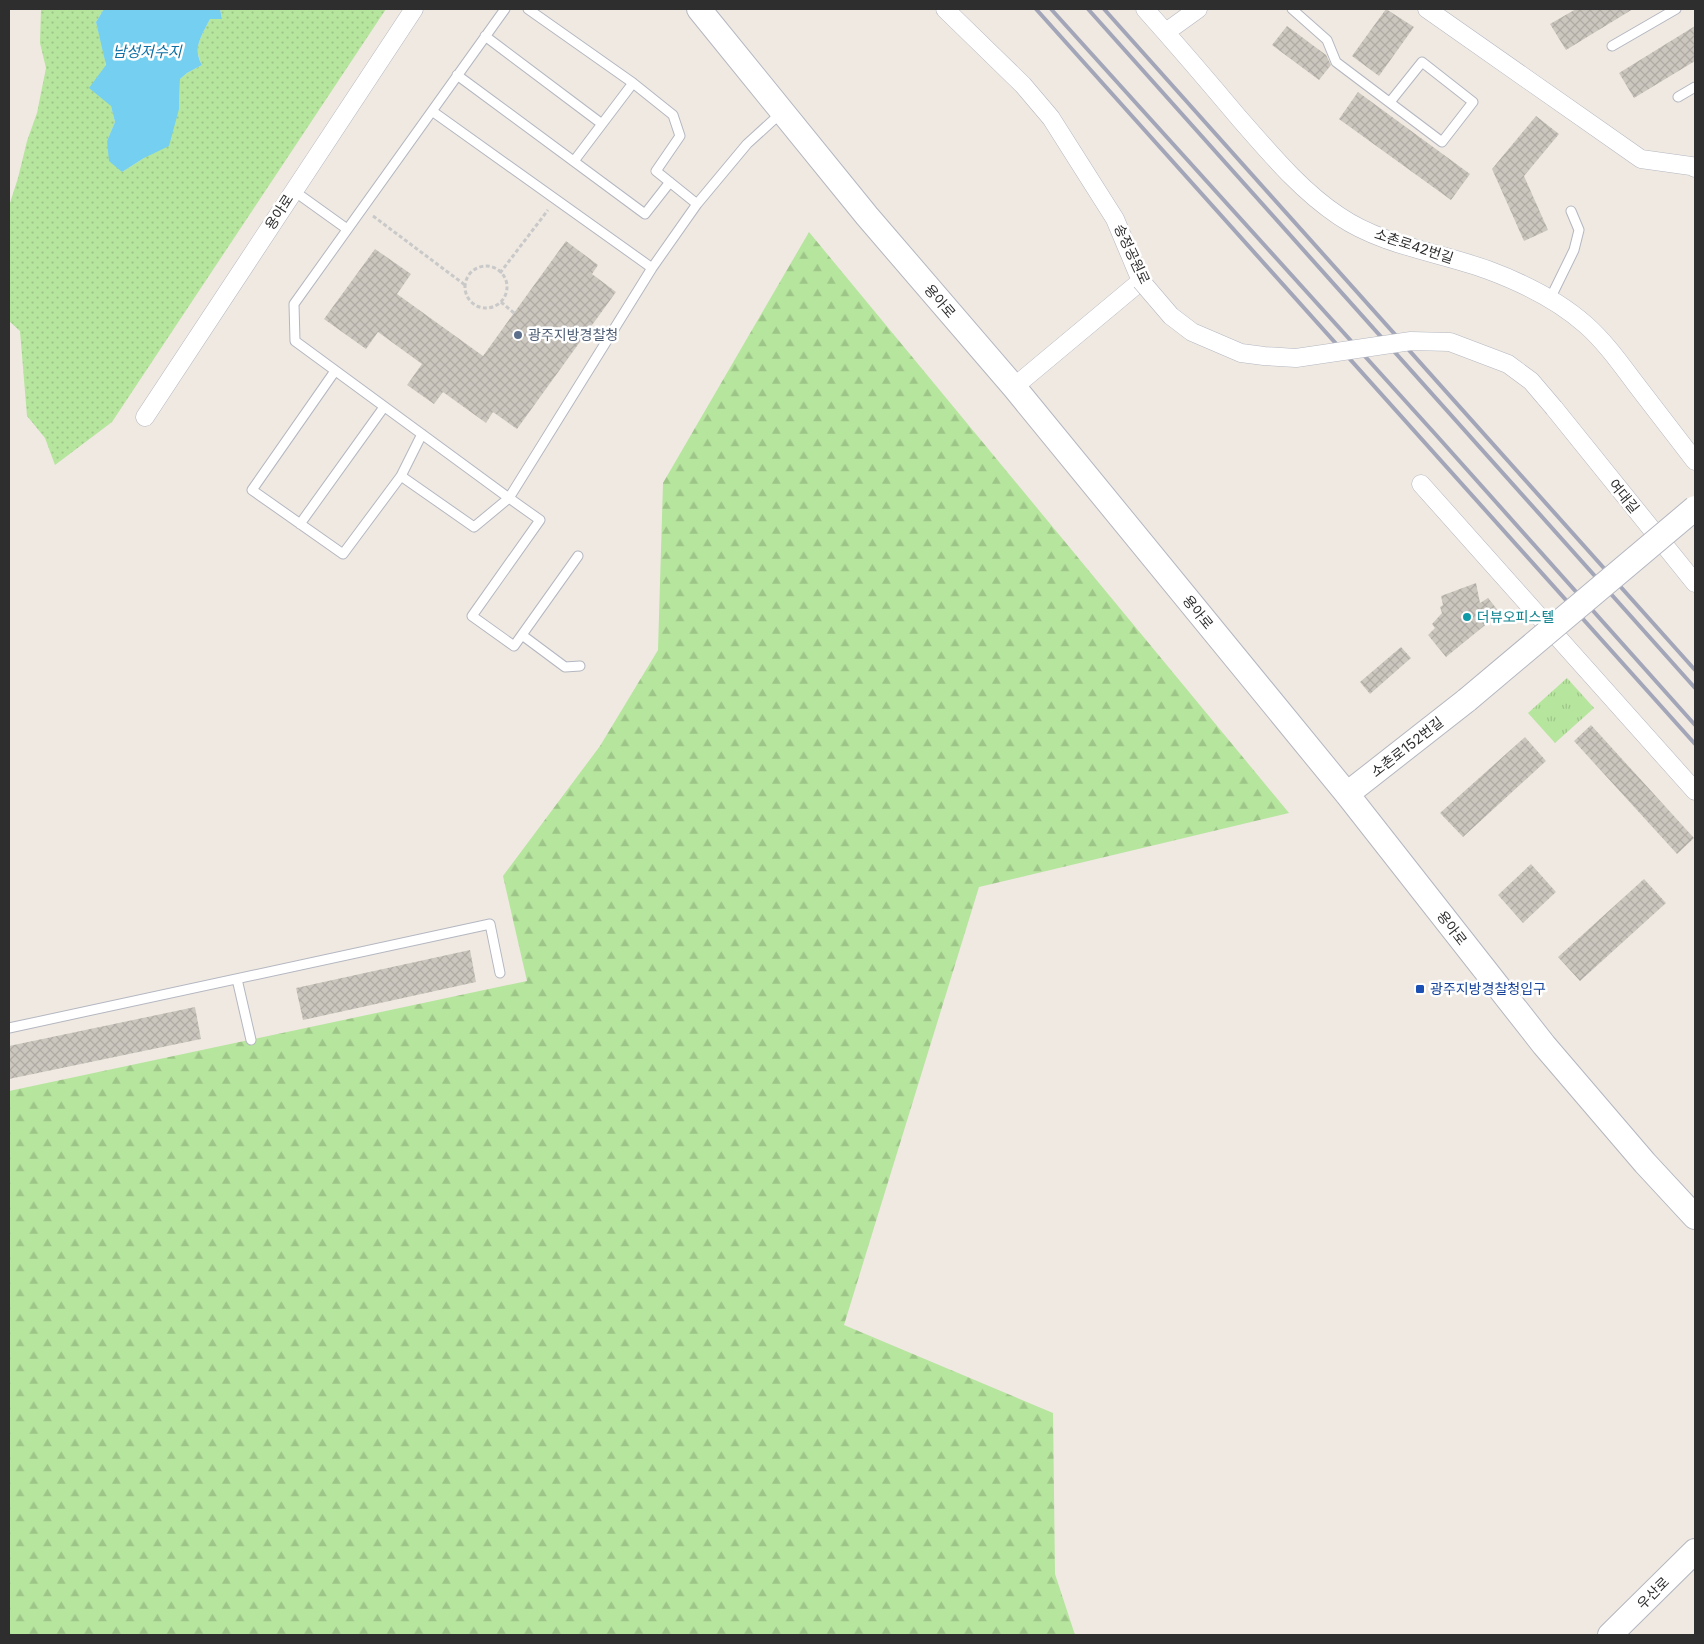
<svg xmlns="http://www.w3.org/2000/svg" width="1704" height="1644" font-family="Inter,'Noto Sans KR',sans-serif">
<style>
.grass{fill:url(#grass-dots)}
.forest{fill:url(#forest-firs)}
.park{fill:url(#park-tufts)}
.water{fill:#75cff0}
.building{fill:url(#building-cross-hatch)}
.lines{fill:none;stroke-linecap:round;stroke-linejoin:round}
.lane-casing{stroke:#b4b7c1;stroke-width:11}
.street-casing{stroke:#b4b7c1;stroke-width:19}
.secondary-casing{stroke:#b4b7c1;stroke-width:26}
.path{stroke:#c9c9c9;stroke-width:3;stroke-dasharray:4 2.5;stroke-linecap:butt}
.lane{stroke:#fff;stroke-width:9}
.street{stroke:#fff;stroke-width:18}
.secondary{stroke:#fff;stroke-width:24}
.rail{stroke:#a3a6b8;stroke-width:4}
.street-bridge-casing{stroke:#b4b7c1;stroke-width:19;stroke-linecap:butt}
.secondary-bridge-casing{stroke:#b4b7c1;stroke-width:26;stroke-linecap:butt}
.street-bridge{stroke:#fff;stroke-width:18}
.secondary-bridge{stroke:#fff;stroke-width:24}
.service-dot{fill:#5c6f8a;stroke:#fff;stroke-width:2}
.culture-dot{fill:#0f9aa8;stroke:#fff;stroke-width:2}
.transit-dot{fill:#1a4fb4;stroke:#fff;stroke-width:2}
.labels{text-anchor:middle;stroke-width:5;stroke-linejoin:round;paint-order:stroke}
.street-label{font-size:14px;fill:#2e2e2e;stroke:#fff}
.service-label{font-size:14px;fill:#4e5e75;stroke:#fff;text-anchor:start}
.culture-label{font-size:14px;fill:#0d838f;stroke:#fff;text-anchor:start}
.transit-label{font-size:14px;fill:#164399;stroke:#fff;text-anchor:start}
.water-label{font-size:15px;font-style:italic;fill:#0d6fa3;stroke:#fff}
</style>
<defs>
<pattern id="grass-dots" width="8" height="8" patternUnits="userSpaceOnUse" patternTransform="scale(1.25)"><rect width="8" height="8" fill="#b6e59e"/><path d="M2 2h.1M6 6h.1" fill="none" stroke="#9dc588" stroke-width="1.8" stroke-linecap="round"/></pattern>
<pattern id="forest-firs" width="22" height="20" patternUnits="userSpaceOnUse" patternTransform="scale(1.25)"><rect width="22" height="20" fill="#b6e59e"/><path d="M5 1l3.5 6h-7zM16 11l3.5 6h-7z" fill="#9dc588"/></pattern>
<pattern id="park-tufts" width="24" height="20" patternUnits="userSpaceOnUse" patternTransform="scale(1.25)"><rect width="24" height="20" fill="#b6e59e"/><path d="M3 7l-1-3M5 7V3M7 7l1-3M15 17l-1-3M17 17v-4M19 17l1-3" fill="none" stroke="#9dc588"/></pattern>
<pattern id="building-cross-hatch" width="8" height="8" patternUnits="userSpaceOnUse" patternTransform="scale(1.25)"><rect width="8" height="8" fill="#cbc7bf"/><path d="M0 0l8 8M0 8l8-8" fill="none" stroke="#afaba4"/></pattern>
</defs>
<rect width="100%" height="100%" fill="#efe9e1"/>
<path class="grass" d="M 41,9 L 104,9 L 96,22 L 104,53 L 111,106 L 115,122 L 107,141 L 122,172 L 144,158 L 179,109 L 180,79 L 187,73 L 202,65 C 192,46 202,36 210,19 L 222,19 L 220,9 L 386,9 L 112,422 L 55,465 L 45,438 L 27,416 L 20,331 L 9,321 L 9,206 L 18,178 L 27,141 L 37,113 L 46,68 L 40,43 Z"/>
<path class="forest" d="M 809,232 L 1289,813 L 979,887 L 844,1325 L 1053,1413 L 1055,1574 L 1075,1635 L 9,1635 L 9,1091 L 527,981 L 503,876 L 600,746 L 658,650 L 663,483 Z"/>
<path class="park" d="M 1567,678 L 1594,708 L 1555,743 L 1528,713 Z"/>
<path class="water" d="M 104,9 L 220,9 L 222,19 L 210,19 C 202,36 192,47 202,65 L 187,73 L 180,79 L 179,109 L 169,146 L 144,158 L 122,172 L 109,161 L 107,141 L 115,122 L 111,106 L 89,88 L 106,65 L 96,22 Z"/>
<path class="building" d="M 1386,9 L 1414,27 L 1379,76 L 1352,56 Z
M 1576,9 L 1633,9 L 1566,50 L 1550,24 Z
M 1287,26 L 1326,55 L 1331,65 L 1319,80 L 1272,45 Z
M 1695,26 L 1695,61 L 1634,98 L 1619,73 Z
M 1358,92 L 1470,174 L 1451,200 L 1339,119 Z
M 1536,116 L 1559,134 L 1524,176 L 1548,230 L 1524,241 L 1492,169 Z
M 566,241 L 598,265 L 592,274 L 616,292 L 517,429 L 493,412 L 486,423 L 443,392 L 434,404 L 407,385 L 422,364 L 378,332 L 366,349 L 324,319 L 375,249 L 411,274 L 397,294 L 483,356 Z
M 1476,583 L 1480,603 L 1488,598 L 1500,613 L 1446,657 L 1428,635 L 1435,628 L 1432,624 L 1442,613 L 1440,607 L 1443,605 L 1441,596 Z
M 1401,647 L 1411,658 L 1370,694 L 1360,682 Z
M 1591,725 L 1694,838 L 1677,854 L 1574,741 Z
M 1525,737 L 1546,761 L 1463,837 L 1440,813 Z
M 1531,864 L 1556,892 L 1523,923 L 1498,895 Z
M 1644,879 L 1666,903 L 1580,981 L 1558,957 Z
M 470,950 L 476,982 L 303,1020 L 296,988 Z
M 195,1007 L 201,1039 L 9,1079 L 9,1046 Z"/>
<g class="lines">
<defs>
<path id="lane" d="M 505,9 L 294,304 L 295,341 L 509,498 L 652,268 L 697,204 L 747,144 L 781,113
M 528,9 L 633,83 L 673,115 L 680,136 L 656,171 L 697,204
M 1292,9 L 1327,40 L 1336,62 L 1442,142 L 1473,102 L 1422,62 L 1390,102
M 485,36 L 602,124
M 1612,46 L 1676,9
M 457,75 L 645,214 L 670,182
M 1678,97 L 1695,87
M 432,111 L 652,268
M 574,161 L 633,83
M 294,191 L 347,229
M 1550,299 L 1574,250 L 1579,230 L 1571,211
M 335,371 L 252,490 L 343,554 L 401,476 L 422,434
M 401,476 L 474,527 L 509,498 L 540,520 L 472,616 L 514,646 L 578,556
M 300,524 L 384,407
M 522,635 L 565,667 L 580,666
M 237,979 L 251,1040
M 9,1028 L 490,924 L 500,973"/>
<path id="street" d="M 945,9 L 1023,85 L 1051,118 L 1115,219 L 1141,281 L 1014,387
M 1145,9 C 1177,45 1208,81 1239,118 C 1269,152 1300,190 1339,216 C 1383,246 1439,252 1488,270 C 1523,283 1558,300 1586,325 C 1605,342 1620,363 1635,383 C 1655,409 1675,435 1695,461
M 1427,9 L 1641,159 L 1691,166 L 1695,168
M 1166,32 L 1198,9
M 1554,408 L 1695,583
M 145,417 L 414,9
M 1421,484 L 1695,791"/>
<path id="secondary" d="M 699,9 L 867,216 L 1014,387 L 1347,794 L 1544,1045 L 1645,1163 L 1695,1217
M 1347,794 L 1467,700
M 1610,1635 L 1695,1551"/>
</defs>
<use href="#lane" class="lane-casing"/>
<use href="#street" class="street-casing"/>
<use href="#secondary" class="secondary-casing"/>
<path class="path" d="M 373,216 L 465,285
M465 287a21 21 0 1 1 42 0a21 21 0 1 1-42 0Z
M 500,273 L 548,210
M 501,302 L 514,313"/>
<use href="#lane" class="lane"/>
<use href="#street" class="street"/>
<use href="#secondary" class="secondary"/>
<path class="rail" d="M 1036,9 L 1695,744
M 1051,9 L 1437,436 L 1695,725
M 1088,9 L 1695,688
M 1104,9 L 1695,670"/>
<defs>
<path id="street-bridge" d="M 1141,281 L 1171,316 L 1192,332 L 1241,353 L 1264,356 L 1296,358 L 1411,341 L 1450,342 L 1508,364 L 1531,381 L 1554,408"/>
<path id="secondary-bridge" d="M 1467,700 L 1695,508"/>
</defs>
<use href="#street-bridge" class="street-bridge-casing"/>
<use href="#secondary-bridge" class="secondary-bridge-casing"/>
<use href="#street-bridge" class="street-bridge"/>
<use href="#secondary-bridge" class="secondary-bridge"/>
</g>
<circle class="service-dot" cx="518" cy="335" r="5"/>
<circle class="culture-dot" cx="1467" cy="617" r="5"/>
<rect class="transit-dot" x="1415" y="984" width="10" height="10" rx="2.5"/>
<g class="labels">
<g class="street-label">
<text transform="translate(279 212) rotate(-57)" y="5">용아로</text>
<text transform="translate(1414 246) rotate(18)" y="5">소촌로42번길</text>
<text transform="translate(1132 254) rotate(65)" y="5">송정공원로</text>
<text transform="translate(940 301) rotate(49)" y="5">용아로</text>
<text transform="translate(1624 496) rotate(51)" y="5">여대길</text>
<text transform="translate(1198 612) rotate(51)" y="5">용아로</text>
<text transform="translate(1407 747) rotate(-38)" y="5">소촌로152번길</text>
<text transform="translate(1452 928) rotate(52)" y="5">용아로</text>
<text transform="translate(1653 1593) rotate(-45)" y="5">우산로</text>
</g>
<g class="service-label">
<text x="528" y="340">광주지방경찰청</text>
</g>
<g class="culture-label">
<text x="1477" y="622">더뷰오피스텔</text>
</g>
<g class="transit-label">
<text x="1430" y="994">광주지방경찰청입구</text>
</g>
<g class="water-label">
<text x="147" y="57">남성저수지</text>
</g>
</g>
<rect width="1704" height="1644" fill="none" stroke="#2e2e2e" stroke-width="20"/>
</svg>
